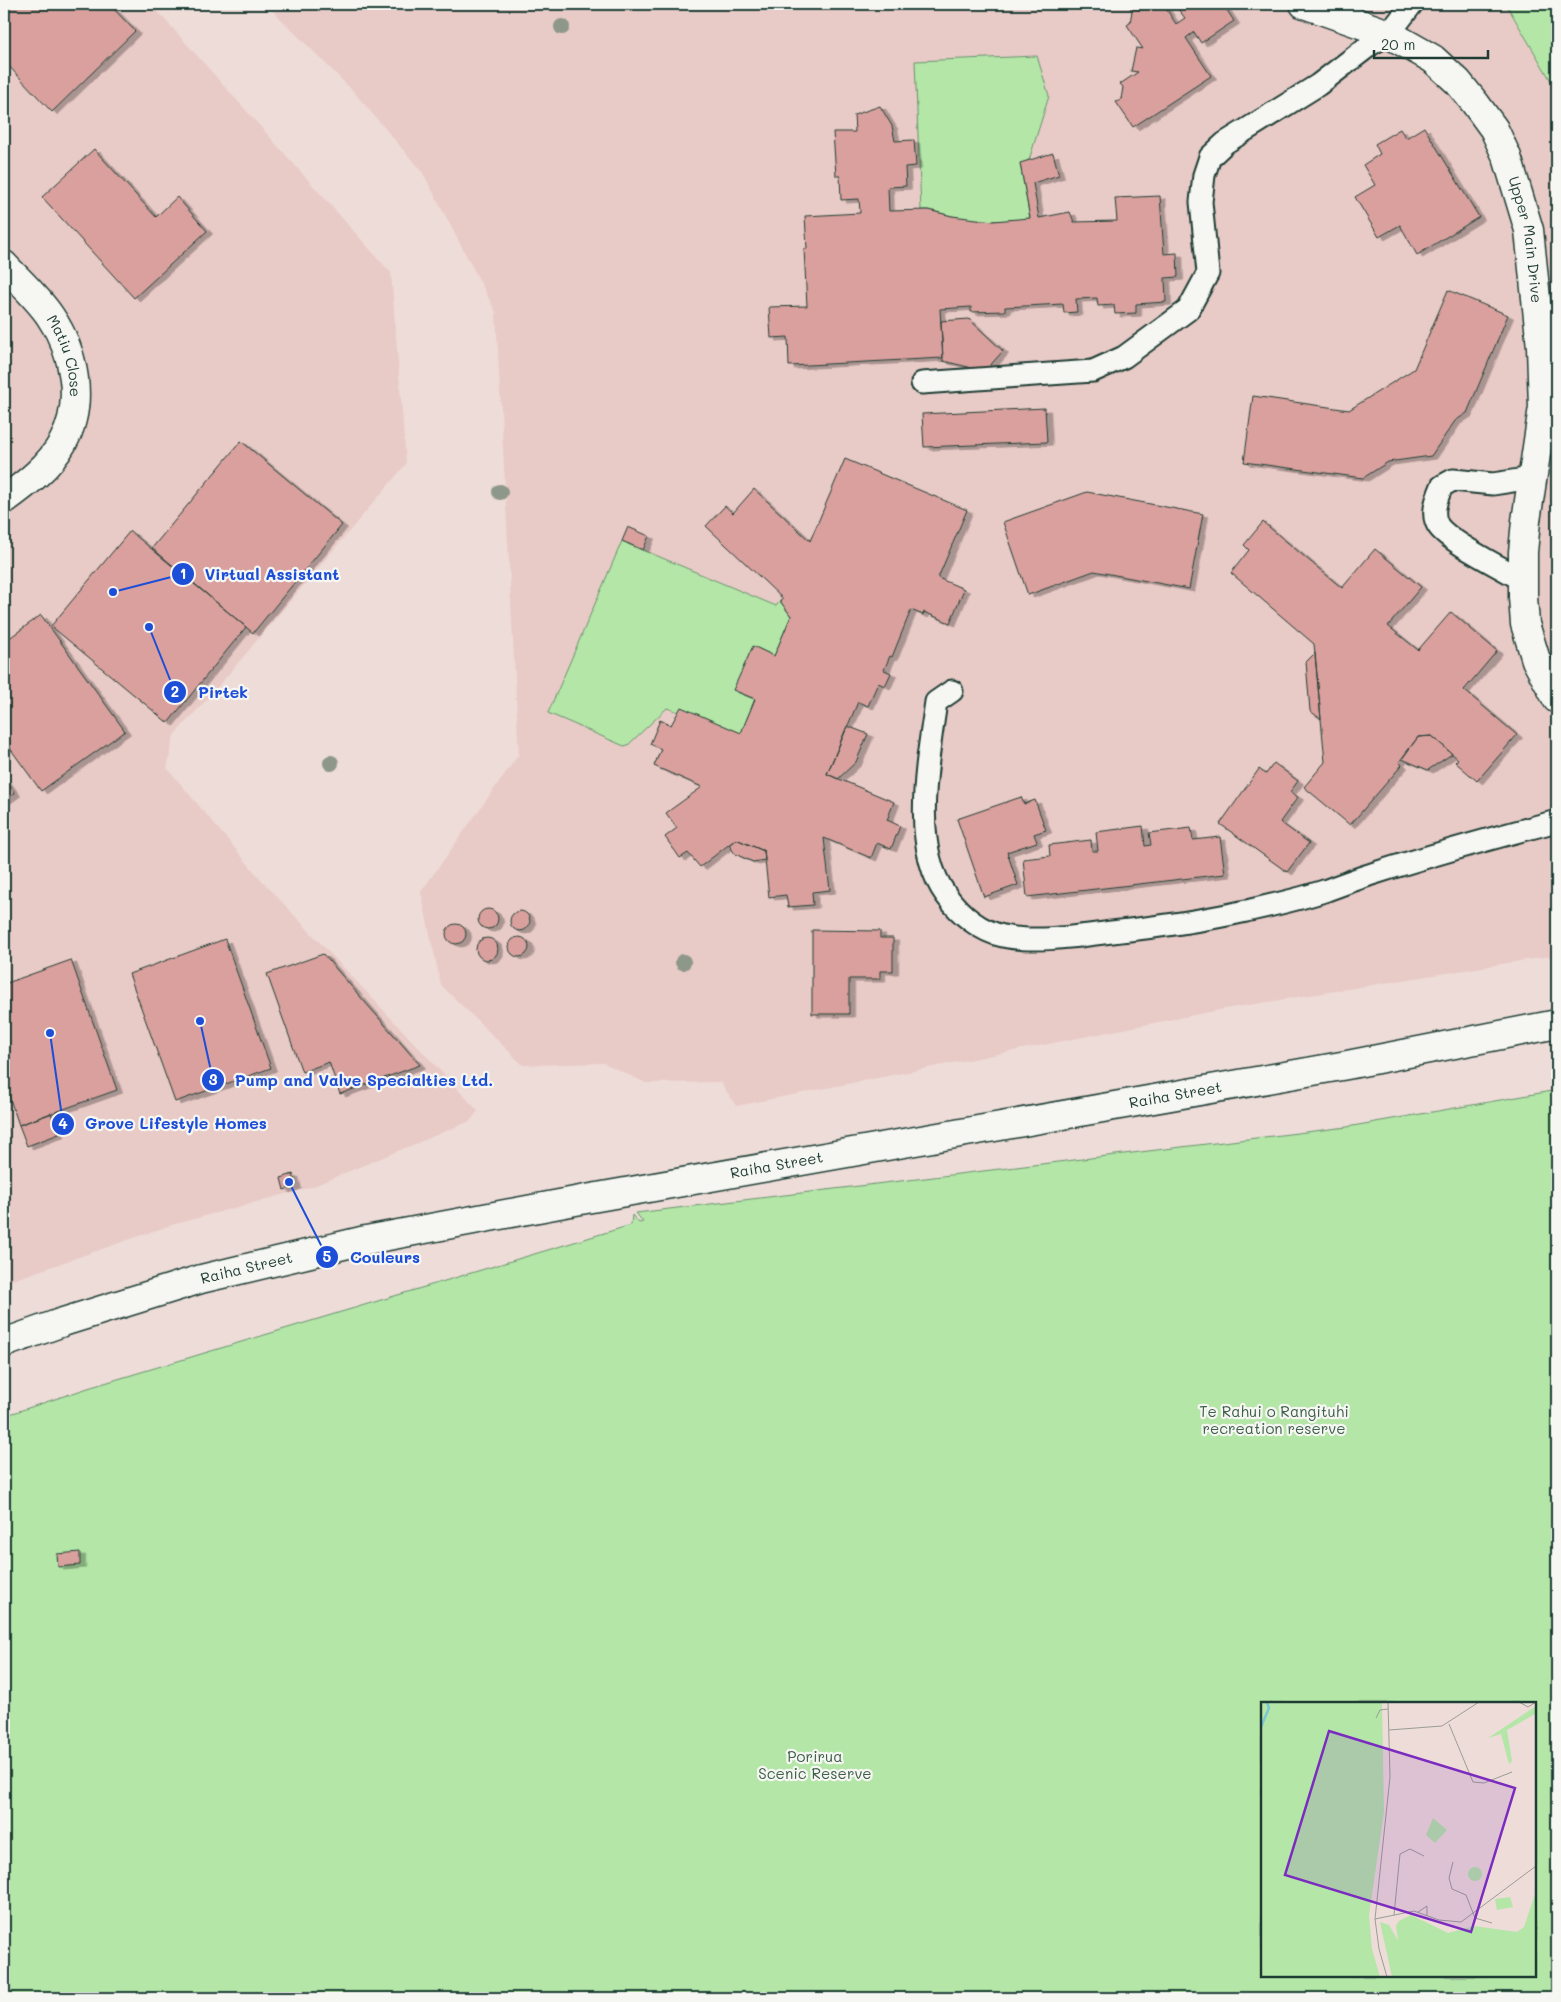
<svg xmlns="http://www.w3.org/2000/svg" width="1561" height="2002" font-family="Mali,sans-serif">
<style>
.built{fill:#e8cac6}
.green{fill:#b3e6a7;stroke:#69926e;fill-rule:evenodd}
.building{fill:#daa09d;stroke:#1f3d34;filter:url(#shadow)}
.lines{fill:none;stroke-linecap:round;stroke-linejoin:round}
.service-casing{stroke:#1f3d34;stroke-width:25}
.minor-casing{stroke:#1f3d34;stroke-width:31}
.secondary-casing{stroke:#1f3d34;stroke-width:31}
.service{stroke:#f6f6f2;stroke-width:21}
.minor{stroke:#f6f6f2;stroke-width:28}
.secondary{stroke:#f6f6f2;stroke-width:28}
.tree{fill:#8d978a}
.labels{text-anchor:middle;stroke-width:4.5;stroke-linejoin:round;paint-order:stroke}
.street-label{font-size:15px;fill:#1f3d34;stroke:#f6f6f2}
.park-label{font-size:15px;fill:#3d5f4b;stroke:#f6f6f2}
.inset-river{fill:none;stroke:#7ac7d8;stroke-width:2.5}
.inset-road{fill:none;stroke:#9b9c96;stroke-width:1}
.view{fill:#7b2cbf;fill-opacity:0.15;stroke:#7b2cbf;stroke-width:2.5}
.inset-edge{fill:none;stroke:#1f3d34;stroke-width:2.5}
.leader{fill:none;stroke:#1d4ed8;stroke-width:2}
.callout-dot{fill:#1d4ed8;stroke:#f6f6f2;stroke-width:2}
.mark-label{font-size:15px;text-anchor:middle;font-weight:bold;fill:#fff}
.callout-label{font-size:16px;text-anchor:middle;font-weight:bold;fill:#1d4ed8;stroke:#f6f6f2;stroke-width:4.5;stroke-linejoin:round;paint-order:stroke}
</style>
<defs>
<filter id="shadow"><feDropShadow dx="5.5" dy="3" stdDeviation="0" flood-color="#0004"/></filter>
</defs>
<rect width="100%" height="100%" fill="#eedcd8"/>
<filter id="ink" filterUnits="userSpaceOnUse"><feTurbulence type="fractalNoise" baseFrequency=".02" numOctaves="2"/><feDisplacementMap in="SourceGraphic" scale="10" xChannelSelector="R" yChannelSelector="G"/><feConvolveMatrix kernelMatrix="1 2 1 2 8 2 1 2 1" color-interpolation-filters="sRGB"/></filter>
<g filter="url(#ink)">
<path class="built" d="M 4,4 L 151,4 L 391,273 L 406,464 L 210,696 L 174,735 L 167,768 L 264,883 L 478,1111 L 470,1121 L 311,1187 L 168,1226 L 4,1283 Z
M 266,4 L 1506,4 L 1557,91 L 1557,955 L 1224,1009 L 736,1106 L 721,1082 L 646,1083 L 604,1063 L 523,1065 L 441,985 L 421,892 L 519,754 L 496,312 L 423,173 L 354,92 Z"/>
<path class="green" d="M 1506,4 L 1557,4 L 1557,91 Z
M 1037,56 L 1049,96 L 1029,160 L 1020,164 L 1030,218 C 1004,222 978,222 952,216 C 941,214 932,209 921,210 L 915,61 Z
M 622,541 L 776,606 L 780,601 L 791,616 L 774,656 L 753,646 L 734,690 L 755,699 L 741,733 L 667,708 L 628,745 L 624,746 L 548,713 Z
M 1557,1090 L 1557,1998 L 4,1998 L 4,1416 L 88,1388 L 631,1225 L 632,1215 L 639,1223 L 643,1222 L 636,1213 L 1347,1127 ZM 1262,1703 L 1535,1703 L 1535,1976 L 1262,1976 Z"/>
<path class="building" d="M 4,4 L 109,4 L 135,31 L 52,112 L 4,61 Z
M 1133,4 L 1163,4 L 1176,24 L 1185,18 L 1178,9 L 1186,4 L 1223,4 L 1234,21 L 1201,43 L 1194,32 L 1186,38 L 1211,76 L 1133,127 L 1116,102 L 1121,100 L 1123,87 L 1120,84 L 1138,72 L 1131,71 L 1136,48 L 1143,49 L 1127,25 L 1130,23 L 1132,11 L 1129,6 Z
M 880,106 L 892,126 L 895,141 L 914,140 L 916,166 L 905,167 L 906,186 L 888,187 L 889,211 L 928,210 L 952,216 L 993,221 L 1030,218 L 1020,163 L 1053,153 L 1059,175 L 1033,183 L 1039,218 L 1070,212 L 1074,222 L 1117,221 L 1115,198 L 1160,196 L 1164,254 L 1177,253 L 1178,277 L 1165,278 L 1166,302 L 1136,304 L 1136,313 L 1115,314 L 1114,305 L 1098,306 L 1097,298 L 1076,299 L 1077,312 L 1064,313 L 1063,304 L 1005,307 L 1005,311 L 971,312 L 971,307 L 940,309 L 943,358 L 789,366 L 788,337 L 771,338 L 769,307 L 807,306 L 804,249 L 807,249 L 805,216 L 860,213 L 859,199 L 841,200 L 840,176 L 836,176 L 833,132 L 855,132 L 854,115 Z
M 1424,127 L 1479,217 L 1417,255 L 1400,225 L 1379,237 L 1355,197 L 1375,185 L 1363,165 L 1380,154 L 1375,144 L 1400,129 L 1406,138 Z
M 94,149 L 156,217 L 177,197 L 207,231 L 134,298 L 42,197 Z
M 1448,290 L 1508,315 L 1467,413 L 1455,421 L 1431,456 L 1388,462 L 1363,478 L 1244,462 L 1253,396 L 1349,410 L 1414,369 Z
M 969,319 L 1003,351 L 985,371 L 943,361 L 941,321 Z
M 1045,408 L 1047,442 L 924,447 L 922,414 Z
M 241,441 L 342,525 L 253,633 L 152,548 Z
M 845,459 L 967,510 L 938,578 L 964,589 L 950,623 L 924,612 L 923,615 L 911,610 L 892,657 L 890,656 L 884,670 L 891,673 L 885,686 L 878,683 L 868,706 L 858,702 L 827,774 L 894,802 L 887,820 L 900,826 L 891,849 L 877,843 L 871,858 L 824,838 L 830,890 L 812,892 L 813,905 L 788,907 L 786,895 L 769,897 L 764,851 L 736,839 L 700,867 L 688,853 L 680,858 L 665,837 L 677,828 L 666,813 L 702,787 L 654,766 L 661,749 L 650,744 L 660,720 L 671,725 L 681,707 L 741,733 L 755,699 L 733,690 L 753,646 L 774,656 L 791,616 L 780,601 L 783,599 L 706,526 L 725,506 L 733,513 L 754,489 L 810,541 Z
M 1087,492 L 1203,514 L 1189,589 L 1094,571 L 1028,595 L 1003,522 Z
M 1263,522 L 1342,588 L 1375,549 L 1421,587 L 1388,626 L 1418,650 L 1451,612 L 1497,651 L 1464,690 L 1517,735 L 1477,781 L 1455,762 L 1458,759 L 1432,736 L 1418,737 L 1399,762 L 1402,765 L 1350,825 L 1304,787 L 1325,762 L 1314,644 L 1231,573 L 1249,550 L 1244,545 Z
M 628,527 L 649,536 L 643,550 L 622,541 Z
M 130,531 L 246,627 L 168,723 L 51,626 Z
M 41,615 L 125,731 L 41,791 L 4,740 L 4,642 Z
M 1315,653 L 1321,719 L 1310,711 L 1306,662 Z
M 847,726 L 868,734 L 856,762 L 838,779 L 827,774 Z
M 1432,736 L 1452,754 L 1428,770 L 1402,759 L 1418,737 Z
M 1274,763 L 1298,781 L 1290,792 L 1298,797 L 1280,822 L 1309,843 L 1287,872 L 1220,824 L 1259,769 L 1266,774 Z
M 4,778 L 15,793 L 4,801 Z
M 1021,797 L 1024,804 L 1035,800 L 1046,830 L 1034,834 L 1037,842 L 1007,852 L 1018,885 L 984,897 L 957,819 Z
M 1143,826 L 1145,846 L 1151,845 L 1149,833 L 1191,828 L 1193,840 L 1220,837 L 1225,874 L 1027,897 L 1023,859 L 1050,856 L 1049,845 L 1091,840 L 1092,851 L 1098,851 L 1096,832 Z
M 736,839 L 764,851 L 765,860 L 753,862 L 735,854 L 729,845 Z
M478 919a10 10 0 1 1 20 0a10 10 0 1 1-20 0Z
M510 921a10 10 0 1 1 20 0a10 10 0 1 1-20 0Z
M446 934a10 10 0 1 1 20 0a10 10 0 1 1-20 0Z
M 812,930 L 880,931 L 880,938 L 893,938 L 893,971 L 880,971 L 880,979 L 849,979 L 849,1014 L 812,1014 Z
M509 947a10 10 0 1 1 20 0a10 10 0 1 1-20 0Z
M476 949a11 11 0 1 1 22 0a11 11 0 1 1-22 0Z
M 225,939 L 271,1068 L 175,1102 L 129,974 Z
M 323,954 L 420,1065 L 340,1094 L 329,1062 L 302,1072 L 267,974 Z
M 71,960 L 117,1090 L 19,1125 L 4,1082 L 4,984 Z
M 51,1113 L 59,1134 L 27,1146 L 19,1125 Z
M 293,1174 L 296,1186 L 284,1190 L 281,1178 Z
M 80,1552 L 80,1565 L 58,1567 L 57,1554 Z"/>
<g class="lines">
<defs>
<path id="service" d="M 922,383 L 1093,371 L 1124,357 L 1188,310 L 1208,273 L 1201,202 L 1204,175 L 1210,157 L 1225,143 L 1318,85 L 1370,45 L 1389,34 L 1412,4
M 1522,580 C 1503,568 1451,543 1439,527 C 1430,515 1437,498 1442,486 L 1453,480 L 1493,484 L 1532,478
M 952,691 L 936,702 C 928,759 910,846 946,895 C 960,914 980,931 1003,936 C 1034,943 1081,936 1112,932 C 1157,927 1202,921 1246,911 C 1273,905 1301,899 1327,890 C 1343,884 1359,878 1375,873 C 1435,854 1496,837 1557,821"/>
<g id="minor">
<path id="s1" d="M 1304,4 L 1389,34 L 1433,59 L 1458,82 L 1475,103 L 1494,129 L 1507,157 L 1529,230 L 1541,347 L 1543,407 L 1526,521 L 1523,552 L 1523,597 L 1525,624 L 1536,660 L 1557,699"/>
<path id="s2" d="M 4,265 C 19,281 37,297 50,316 C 74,351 85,402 63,442 C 50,466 26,484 4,500"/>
</g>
<g id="secondary">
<path id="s3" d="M 4,1343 L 63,1322 L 201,1279 L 361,1241 L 586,1199 L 1347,1065 L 1557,1024"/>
</g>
</defs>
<use href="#service" class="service-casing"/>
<use href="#minor" class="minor-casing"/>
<use href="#secondary" class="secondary-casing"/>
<use href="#service" class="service"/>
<use href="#minor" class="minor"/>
<use href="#secondary" class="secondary"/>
</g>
<g class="tree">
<circle cx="562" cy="27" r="8"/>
<circle cx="500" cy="492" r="8"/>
<circle cx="331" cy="763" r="8"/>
<circle cx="683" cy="962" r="8"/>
</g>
</g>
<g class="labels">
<g class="street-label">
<text dy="5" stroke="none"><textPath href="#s1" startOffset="350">Upper Main Drive</textPath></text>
<text dy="5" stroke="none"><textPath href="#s2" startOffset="112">Matiu Close</textPath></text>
<text dy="5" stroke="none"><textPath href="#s3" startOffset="1199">Raiha Street</textPath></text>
<text dy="5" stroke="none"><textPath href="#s3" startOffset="794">Raiha Street</textPath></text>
<text dy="5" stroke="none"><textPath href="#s3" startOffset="254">Raiha Street</textPath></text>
</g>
<g class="park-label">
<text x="1274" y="1417">Te Rahui o Rangituhi<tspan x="1274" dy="17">recreation reserve</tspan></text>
<text x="815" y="1762">Porirua<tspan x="815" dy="17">Scenic Reserve</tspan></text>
</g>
</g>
<g transform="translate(1261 1702)">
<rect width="275" height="275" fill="#eedcd8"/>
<path d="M 0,0 L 121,0 L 123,110 L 108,213 L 111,247 L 119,275 L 0,275 ZM 275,4 L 274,12 L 246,28 L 251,59 L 248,62 L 240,32 L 227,36 ZM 172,116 L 186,128 L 174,141 L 165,133 ZM207 172a7 7 0 1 1 14 0a7 7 0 1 1-14 0ZM 275,189 L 275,275 L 131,275 L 119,220 L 128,223 L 137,239 L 135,224 L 138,219 L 150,213 L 187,231 L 213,224 L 256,230 L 263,225 ZM 249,195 L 252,205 L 236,208 L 234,197 Z" fill="#b3e6a7"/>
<path class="inset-river" d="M 0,25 L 8,6 L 6,0"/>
<path class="inset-road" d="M 258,0 L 267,5 L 275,0M 115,16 L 119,8 L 127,7M 188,22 L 212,80 L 223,81 L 251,70M 128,28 L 181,24 L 218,0M 192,160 L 188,176 L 191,187 L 205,193 L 214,216 L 231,221M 157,210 L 166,204 L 166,214M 133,213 L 139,152 L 149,147 L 163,154M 114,217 L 153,209 L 178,218 L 200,220 L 275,164M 126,275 L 118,247 L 114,217 L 129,75 L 127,0"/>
<path class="view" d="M 68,29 L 254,86 L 210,230 L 24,173 Z"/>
<rect width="275" height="275" class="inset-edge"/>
</g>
<path class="leader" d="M113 592L183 574M149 627L175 692M200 1021L213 1080M50 1033L63 1124M289 1182L327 1257"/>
<g class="callout-dot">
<circle cx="113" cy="592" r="5"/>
<circle cx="149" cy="627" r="5"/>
<circle cx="200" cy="1021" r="5"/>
<circle cx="50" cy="1033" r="5"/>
<circle cx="289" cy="1182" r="5"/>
<circle cx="183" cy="574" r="12"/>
<circle cx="175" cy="692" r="12"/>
<circle cx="213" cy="1080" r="12"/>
<circle cx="63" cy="1124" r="12"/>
<circle cx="327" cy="1257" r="12"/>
</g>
<g class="mark-label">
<text x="183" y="579">1</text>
<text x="175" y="697">2</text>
<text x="213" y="1085">3</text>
<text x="63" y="1129">4</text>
<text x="327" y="1262">5</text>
</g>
<g class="callout-label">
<text x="272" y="580">Virtual Assistant</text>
<text x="223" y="698">Pirtek</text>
<text x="364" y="1086">Pump and Valve Specialties Ltd.</text>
<text x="176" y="1129">Grove Lifestyle Homes</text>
<text x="385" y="1263">Couleurs</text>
</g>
<rect width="1561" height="2002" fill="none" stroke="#f6f6f2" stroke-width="20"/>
<rect x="10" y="10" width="1541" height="1982" fill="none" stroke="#1f3d34" stroke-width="2" filter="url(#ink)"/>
<path d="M1374 50v8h114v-8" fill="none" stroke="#1f3d34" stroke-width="2.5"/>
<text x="1381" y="50" font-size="15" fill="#1f3d34" stroke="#f6f6f2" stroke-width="4" paint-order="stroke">20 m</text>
</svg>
